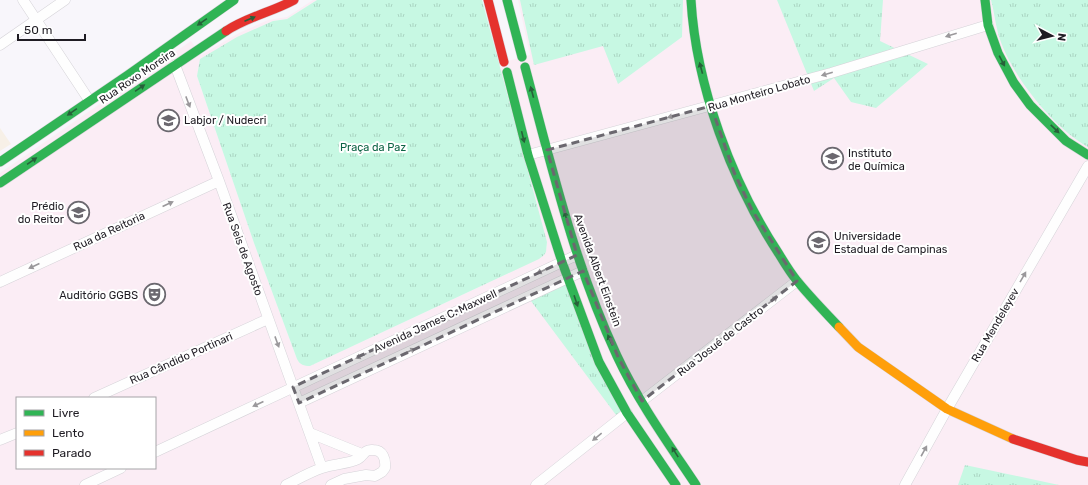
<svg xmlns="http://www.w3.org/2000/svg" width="1088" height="485" font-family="Rubik,sans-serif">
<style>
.commercial{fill:#f7f0e7}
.education{fill:#fbedf5;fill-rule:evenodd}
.park{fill:url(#park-tufts)}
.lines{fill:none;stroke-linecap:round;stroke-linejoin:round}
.street-casing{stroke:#d5d3d8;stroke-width:11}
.fast-casing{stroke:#d5d3d8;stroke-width:10}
.slow-casing{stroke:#d5d3d8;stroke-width:10}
.jam-casing{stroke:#d5d3d8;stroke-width:10}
.street{stroke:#fefefe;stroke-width:10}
.fast{stroke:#30b455;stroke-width:9}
.slow{stroke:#ff9f0a;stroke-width:9}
.jam{stroke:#e5322d;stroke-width:9}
.oneway{fill:#27603a}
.oneway2{fill:#9a989b}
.marked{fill:#6b686f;fill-opacity:0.2;stroke:#6b686f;stroke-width:3;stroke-dasharray:8 5;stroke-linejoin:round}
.labels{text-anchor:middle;stroke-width:4;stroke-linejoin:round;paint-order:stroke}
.street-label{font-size:11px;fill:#1f1c23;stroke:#fff}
.poi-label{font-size:11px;fill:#1f1c23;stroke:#fff;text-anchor:start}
.park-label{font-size:11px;fill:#0d6445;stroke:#fff}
</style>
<defs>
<pattern id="park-tufts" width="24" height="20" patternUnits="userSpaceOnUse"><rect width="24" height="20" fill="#c7f8e3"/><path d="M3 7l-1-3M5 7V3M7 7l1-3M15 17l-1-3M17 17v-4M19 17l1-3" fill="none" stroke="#aad4c2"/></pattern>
</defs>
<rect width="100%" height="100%" fill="#f8f6fb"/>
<path class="commercial" d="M 0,128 L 11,144 L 0,151 Z"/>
<path class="education" d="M 313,0 L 317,0 L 287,19 L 273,21 L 201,59 L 197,76 L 254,243 L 297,359 L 300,363 L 310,366 L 509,273 L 544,255 L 547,247 L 547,242 L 489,26 L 501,63 L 530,55 L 518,0 L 991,0 L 998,34 L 1057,122 L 1081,143 L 1088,147 L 1088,485 L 0,485 L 0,173 L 191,41 L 201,55 L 239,33 L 268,20 L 287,17 ZM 17,398 L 155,398 L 155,468 L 17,468 Z"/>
<path class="park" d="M 317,0 L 482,0 L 547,242 L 546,252 L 544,255 L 539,259 L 310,366 C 304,366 300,365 297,359 L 254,243 L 197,76 L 200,59 L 237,37 L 273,21 L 287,19 Z
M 520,0 L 683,0 L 682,37 L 618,84 L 603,46 L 534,65 Z
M 777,0 L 883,0 L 880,41 L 928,64 L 876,108 L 851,102 L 834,78 L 814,91 Z
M 991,0 L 1088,0 L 1088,147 C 1052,127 1009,73 998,33 C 995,22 994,11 991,0 Z
M 568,279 L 627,413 L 619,419 L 528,297 Z
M 965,465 L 1059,485 L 958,485 Z"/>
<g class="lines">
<defs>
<path id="street" d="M 23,0 L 89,100
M 0,45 L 65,0
M 175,65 L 219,181 L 322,468
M 528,155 L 831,73 L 988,25
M 0,282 L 219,181
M 94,398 L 268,319
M 642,401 L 797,281
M 299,403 L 583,271
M 310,433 L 362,454
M 0,440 L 17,433
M 155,452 L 577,255
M 85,485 L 121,468
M 286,485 C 298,479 310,472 322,468 C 333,464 348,464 358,459 C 364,456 364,449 373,450 C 383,450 386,459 385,468 L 382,472 L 375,476 L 366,475 L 344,479 L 331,485
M 536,485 L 627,413
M 905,485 L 947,409 L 1088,166"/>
<path id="fast" d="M 507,0 L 522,57
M 691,0 C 696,86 732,183 779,254 C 785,264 791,274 798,282 C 811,298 825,312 839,327
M 985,0 L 988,25 L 998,53 L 1014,83 L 1030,105 L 1066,141 L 1088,155
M 525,67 C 551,164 574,264 617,356 C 638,401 668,443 696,485
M 507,72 L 528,155 L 562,262 L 599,362 L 627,413 L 676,485
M 0,162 L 128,75 L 234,0
M 0,183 L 226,31"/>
<path id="slow" d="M 839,327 L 858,347 L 947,409 L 1013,439"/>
<path id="jam" d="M 488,0 L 504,62
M 226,31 C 247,17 272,12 294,0
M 1013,439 L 1077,460 L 1088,462"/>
</defs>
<use href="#street" class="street-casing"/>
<use href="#fast" class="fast-casing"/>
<use href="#slow" class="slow-casing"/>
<use href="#jam" class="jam-casing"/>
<use href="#street" class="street"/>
<use href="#fast" class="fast"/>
<use href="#slow" class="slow"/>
<use href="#jam" class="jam"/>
</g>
<defs><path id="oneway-solid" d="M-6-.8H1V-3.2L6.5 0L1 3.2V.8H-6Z"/></defs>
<g class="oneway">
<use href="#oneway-solid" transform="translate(250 19) rotate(-23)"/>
<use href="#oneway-solid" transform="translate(202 22) rotate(145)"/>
<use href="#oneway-solid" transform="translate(1002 61) rotate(62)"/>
<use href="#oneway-solid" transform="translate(701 68) rotate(-105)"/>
<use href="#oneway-solid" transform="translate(140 88) rotate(-34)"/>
<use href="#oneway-solid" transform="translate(532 92) rotate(-105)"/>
<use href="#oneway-solid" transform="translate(72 112) rotate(145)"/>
<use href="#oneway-solid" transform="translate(1055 129) rotate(44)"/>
<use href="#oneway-solid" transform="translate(523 137) rotate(76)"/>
<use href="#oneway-solid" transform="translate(32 161) rotate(-34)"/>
<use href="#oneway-solid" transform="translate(566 217) rotate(-106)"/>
<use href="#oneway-solid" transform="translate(576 301) rotate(71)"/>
<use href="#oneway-solid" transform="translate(610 340) rotate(-114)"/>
<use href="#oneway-solid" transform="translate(675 452) rotate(-122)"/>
</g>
<g class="oneway2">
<use href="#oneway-solid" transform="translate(951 35) rotate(163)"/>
<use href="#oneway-solid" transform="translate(827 74) rotate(164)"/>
<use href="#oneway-solid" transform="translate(188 102) rotate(69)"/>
<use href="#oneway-solid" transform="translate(673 116) rotate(165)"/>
<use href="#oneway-solid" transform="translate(168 204) rotate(-25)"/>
<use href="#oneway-solid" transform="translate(34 266) rotate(155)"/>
<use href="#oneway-solid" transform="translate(542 271) rotate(155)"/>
<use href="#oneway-solid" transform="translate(1023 277) rotate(-60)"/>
<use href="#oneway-solid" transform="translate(773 300) rotate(-38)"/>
<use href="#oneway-solid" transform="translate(277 342) rotate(70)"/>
<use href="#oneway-solid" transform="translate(410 351) rotate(-25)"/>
<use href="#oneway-solid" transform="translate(361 356) rotate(155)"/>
<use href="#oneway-solid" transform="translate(258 404) rotate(155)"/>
<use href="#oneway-solid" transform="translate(597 437) rotate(141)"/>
<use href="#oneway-solid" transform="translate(924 451) rotate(-61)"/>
</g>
<path class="marked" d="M 711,106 L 734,172 L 752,210 L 797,281 L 642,401 L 618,357 L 583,271 L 299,403 L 293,387 L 577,255 L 547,150 Z"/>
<defs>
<symbol id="university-ring" viewBox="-11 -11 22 22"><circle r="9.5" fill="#fff" stroke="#6b686f" stroke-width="1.5"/><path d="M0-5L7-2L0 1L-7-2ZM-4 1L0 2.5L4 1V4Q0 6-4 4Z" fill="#6b686f"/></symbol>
<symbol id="theatre-ring" viewBox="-11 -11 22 22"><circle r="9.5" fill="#fff" stroke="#6b686f" stroke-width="1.5"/><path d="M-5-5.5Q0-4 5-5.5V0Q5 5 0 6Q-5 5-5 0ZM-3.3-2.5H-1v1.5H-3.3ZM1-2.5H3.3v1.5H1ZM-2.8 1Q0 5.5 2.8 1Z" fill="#6b686f"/></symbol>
</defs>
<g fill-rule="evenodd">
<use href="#university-ring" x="156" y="108" width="25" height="25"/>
<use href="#university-ring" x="820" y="146" width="25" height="25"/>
<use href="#university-ring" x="66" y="200" width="25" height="25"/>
<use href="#university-ring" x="806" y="230" width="25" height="25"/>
<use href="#theatre-ring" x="142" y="282" width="25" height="25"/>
</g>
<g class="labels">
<g class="street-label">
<text transform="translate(137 76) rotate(-34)" y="4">Rua Roxo Moreira</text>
<text transform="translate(759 93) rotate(-16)" y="4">Rua Monteiro Lobato</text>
<text transform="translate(109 231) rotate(-25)" y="4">Rua da Reitoria</text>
<text transform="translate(243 249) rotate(70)" y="4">Rua Seis de Agosto</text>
<text transform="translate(598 270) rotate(70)" y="4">Avenida Albert Einstein</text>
<text transform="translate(435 321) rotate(-25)" y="4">Avenida James C. Maxwell</text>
<text transform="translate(995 325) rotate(-60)" y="4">Rua Mendeleyev</text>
<text transform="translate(720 341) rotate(-38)" y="4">Rua Josué de Castro</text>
<text transform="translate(181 358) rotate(-24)" y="4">Rua Cândido Portinari</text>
</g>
<g class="poi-label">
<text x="184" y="124">Labjor / Nudecri</text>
<text x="848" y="157">Instituto<tspan x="848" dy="13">de Química</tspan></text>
<text x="64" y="210" text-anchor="end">Prédio<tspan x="64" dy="13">do Reitor</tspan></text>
<text x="834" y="240">Universidade<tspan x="834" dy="13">Estadual de Campinas</tspan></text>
<text x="138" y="299" text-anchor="end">Auditório GGBS</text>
</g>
<g class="park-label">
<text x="373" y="151">Praça da Paz</text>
</g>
</g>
<rect x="16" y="397" width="140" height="72" fill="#ffffff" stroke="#a5a4a7"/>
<rect x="24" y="410" width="20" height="6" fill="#30b455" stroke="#a5a4a7"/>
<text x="52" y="417" font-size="12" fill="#1f1c23">Livre</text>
<rect x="24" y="430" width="20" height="6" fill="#ff9f0a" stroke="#a5a4a7"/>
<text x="52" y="437" font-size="12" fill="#1f1c23">Lento</text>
<rect x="24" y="450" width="20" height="6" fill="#e5322d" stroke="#a5a4a7"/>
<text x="52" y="457" font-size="12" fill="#1f1c23">Parado</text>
<g transform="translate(1052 36) rotate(97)" stroke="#ffffff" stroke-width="3" paint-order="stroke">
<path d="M0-3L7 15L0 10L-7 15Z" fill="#1f1c23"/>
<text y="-6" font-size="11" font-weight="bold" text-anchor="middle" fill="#1f1c23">N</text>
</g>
<path d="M18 34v6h67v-6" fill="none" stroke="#1f1c23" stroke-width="2"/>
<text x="24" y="34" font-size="12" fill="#1f1c23" stroke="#ffffff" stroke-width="3" paint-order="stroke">50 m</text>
</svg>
